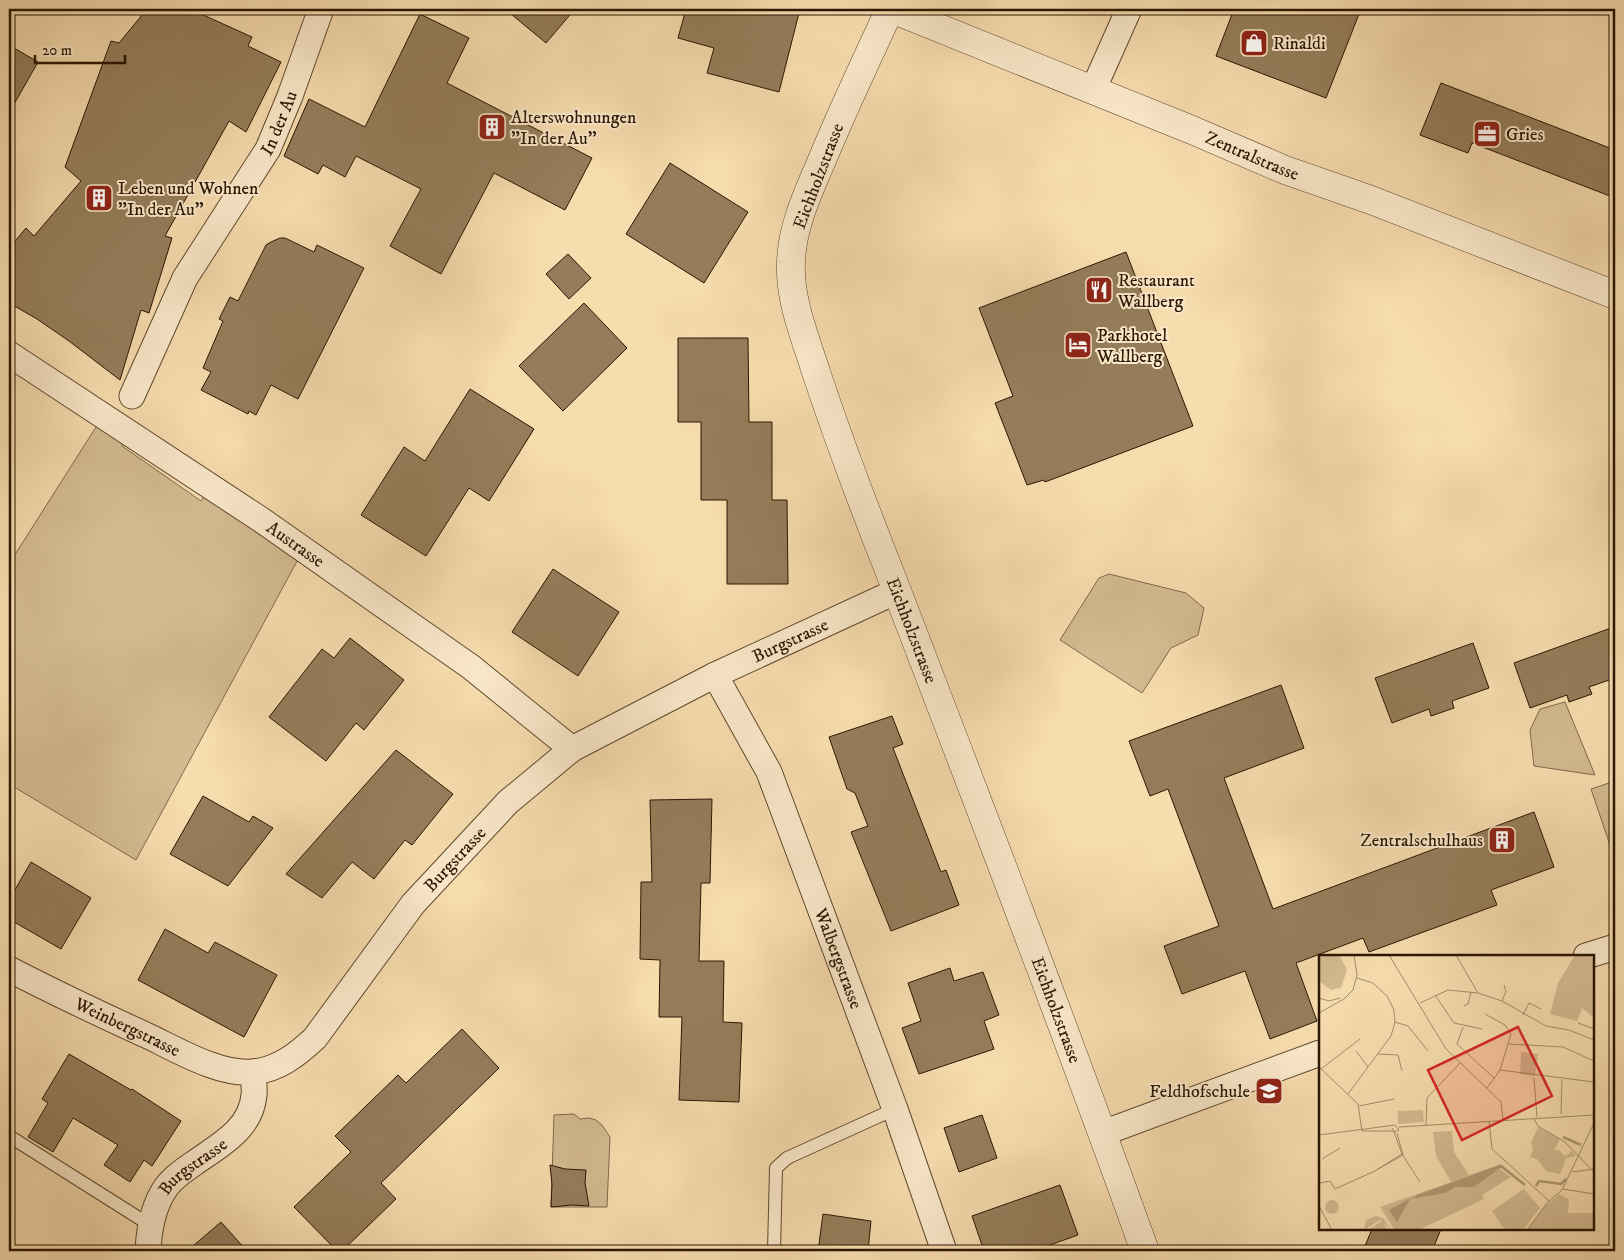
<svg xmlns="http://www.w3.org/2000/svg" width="1624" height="1260" font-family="'IM FELL DW Pica',serif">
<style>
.green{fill:#d4ba91;stroke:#80684a}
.building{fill:#957d5b;stroke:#2b1602}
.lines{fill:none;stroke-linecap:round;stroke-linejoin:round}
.service-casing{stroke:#5e482d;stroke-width:14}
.minor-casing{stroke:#5e482d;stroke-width:27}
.tertiary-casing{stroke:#5e482d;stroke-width:29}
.service{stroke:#fae8ca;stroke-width:12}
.minor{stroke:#fae8ca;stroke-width:25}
.tertiary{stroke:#fae8ca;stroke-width:28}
.labels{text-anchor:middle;stroke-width:4;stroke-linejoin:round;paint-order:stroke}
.poi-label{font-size:18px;fill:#2b1602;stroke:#fae8ca;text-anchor:start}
.street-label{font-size:18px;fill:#2b1602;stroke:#fae8ca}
.inset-river{fill:none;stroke:#b29974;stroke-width:2.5}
.inset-road{fill:none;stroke:#a58d69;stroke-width:1}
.view{fill:#d62828;fill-opacity:0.15;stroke:#d62828;stroke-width:2.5}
.inset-edge{fill:none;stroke:#2b1602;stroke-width:2.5}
</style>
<rect width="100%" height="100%" fill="#f7dcae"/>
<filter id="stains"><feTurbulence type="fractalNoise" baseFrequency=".004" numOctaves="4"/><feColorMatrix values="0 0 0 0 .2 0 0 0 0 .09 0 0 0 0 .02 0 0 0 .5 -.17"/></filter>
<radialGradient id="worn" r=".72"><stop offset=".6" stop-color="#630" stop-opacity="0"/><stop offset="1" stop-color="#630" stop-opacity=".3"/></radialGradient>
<path class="green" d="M 103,416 L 129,433 L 122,446 L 201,501 L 210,486 L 303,550 L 136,860 L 9,784 L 9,564 Z
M 1109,574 L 1186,593 L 1204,608 L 1198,635 L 1171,648 L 1142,693 L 1060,640 L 1099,578 Z
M 1565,702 L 1595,775 L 1534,766 L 1530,730 L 1540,709 Z
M 1615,781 L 1615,860 L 1591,789 Z
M 574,1114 L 580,1119 L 589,1118 L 596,1120 L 602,1125 L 610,1137 L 607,1207 L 551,1207 L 554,1115 Z"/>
<path class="building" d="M 147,9 L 190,9 L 252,37 L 248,46 L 281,62 L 246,132 L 229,121 L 165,236 L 172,238 L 149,313 L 141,310 L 120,380 L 69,341 L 37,319 L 9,303 L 9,248 L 26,228 L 34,236 L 81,181 L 65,167 L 111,41 L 119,43 Z
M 505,9 L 575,9 L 546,43 Z
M 686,9 L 800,9 L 779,92 L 707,73 L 714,48 L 678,38 Z
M 1234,9 L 1361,9 L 1326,98 L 1216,56 Z
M 420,14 L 469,38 L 447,83 L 592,158 L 565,210 L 494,173 L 441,274 L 390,246 L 421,189 L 356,156 L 345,177 L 323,165 L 318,174 L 284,156 L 309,99 L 365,127 Z
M 9,45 L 38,62 L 9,113 Z
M 1441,83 L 1615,150 L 1615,198 L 1472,143 L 1468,153 L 1420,135 Z
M 670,163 L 748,212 L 704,283 L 626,234 Z
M 280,238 L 285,238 L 314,252 L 317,245 L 364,268 L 298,399 L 271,385 L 256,415 L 249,411 L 248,414 L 201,390 L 211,372 L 203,368 L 223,321 L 219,319 L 230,297 L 238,301 L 266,245 L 271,242 Z
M 1126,252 L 1193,426 L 1045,482 L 1044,480 L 1027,485 L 995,403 L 1013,396 L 979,308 Z
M 568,254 L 591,278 L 569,299 L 546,274 Z
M 584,303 L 627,348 L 563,411 L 519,366 Z
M 678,338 L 748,338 L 749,422 L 772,422 L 772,500 L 787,500 L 788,584 L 727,584 L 727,500 L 701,500 L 701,422 L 678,422 Z
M 470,389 L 534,429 L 489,501 L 469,488 L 426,556 L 361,515 L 404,447 L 425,461 Z
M 553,569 L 619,612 L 578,676 L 512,632 Z
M 1611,628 L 1615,641 L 1615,678 L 1589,687 L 1592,694 L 1569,702 L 1567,695 L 1530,708 L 1514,663 Z
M 350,638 L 404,680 L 364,730 L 356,723 L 326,761 L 269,717 L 322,649 L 334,658 Z
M 1473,643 L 1489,688 L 1452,701 L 1454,708 L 1431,716 L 1429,709 L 1392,723 L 1375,678 Z
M 1281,685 L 1304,748 L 1224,778 L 1273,909 L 1534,812 L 1554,867 L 1491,890 L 1497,905 L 1369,952 L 1363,938 L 1296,963 L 1317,1021 L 1270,1039 L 1245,971 L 1182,994 L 1164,946 L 1219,926 L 1168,789 L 1150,796 L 1129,741 Z
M 892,716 L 903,744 L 893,748 L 941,872 L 946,870 L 959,905 L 891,931 L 851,832 L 868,826 L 855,793 L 847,789 L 829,737 Z
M 396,750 L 453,794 L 412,845 L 405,840 L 374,879 L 352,862 L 322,898 L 286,874 Z
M 203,796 L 249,822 L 253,816 L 273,828 L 228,886 L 170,854 Z
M 712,799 L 710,883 L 701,883 L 699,961 L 724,961 L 723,1022 L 742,1023 L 739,1102 L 679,1100 L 682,1017 L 659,1017 L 660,960 L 640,959 L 641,882 L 652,882 L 650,800 Z
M 31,862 L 91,898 L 61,949 L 9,919 L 9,900 Z
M 165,929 L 208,953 L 215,942 L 277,975 L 244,1037 L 138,980 Z
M 950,968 L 954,981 L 983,972 L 999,1015 L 984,1021 L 994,1049 L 919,1074 L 902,1028 L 921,1021 L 908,983 Z
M 462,1029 L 499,1068 L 381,1183 L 396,1199 L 342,1251 L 337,1251 L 294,1207 L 351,1152 L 335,1136 L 398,1075 L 406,1083 Z
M 69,1054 L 131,1090 L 132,1089 L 181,1121 L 152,1166 L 144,1160 L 130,1182 L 104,1165 L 118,1145 L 73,1118 L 53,1152 L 28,1137 L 48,1103 L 42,1099 Z
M 982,1115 L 997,1158 L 959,1172 L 944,1128 Z
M 550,1165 L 565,1169 L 586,1170 L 585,1183 L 589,1206 L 572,1205 L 551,1207 L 552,1185 Z
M 1060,1185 L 1078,1235 L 1033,1251 L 984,1251 L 972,1216 Z
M 823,1214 L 871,1221 L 868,1251 L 818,1251 Z
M 221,1222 L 247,1251 L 187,1251 Z
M 1372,1229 L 1441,1229 L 1432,1251 L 1363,1251 Z"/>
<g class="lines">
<defs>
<path id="service" d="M 9,1136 L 150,1225
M 774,1251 L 776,1168 L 787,1158 L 895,1109"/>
<g id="minor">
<path d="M 1093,90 L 1129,9"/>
<path id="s1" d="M 9,354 L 260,519 L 471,667 L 572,749"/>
<path id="s2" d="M 132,396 L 185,278 L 268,149 L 290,96 L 321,9"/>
<path id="s3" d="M 715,675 L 769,772 L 895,1109 L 944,1251"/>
<path d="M 1586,956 L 1615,947"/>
<path id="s4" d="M 9,969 C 55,993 102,1015 150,1037 C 179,1051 220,1075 253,1072 C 278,1070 298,1054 315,1038 L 413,904 L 508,802 L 572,749 L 715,675 L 897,591"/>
<path d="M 1103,1133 L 1320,1053"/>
<path id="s5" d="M 148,1251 C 149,1228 153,1205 167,1186 C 174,1177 184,1170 193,1164 C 218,1146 251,1130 254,1095 C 255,1088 253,1080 253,1072"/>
</g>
<g id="tertiary">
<path id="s6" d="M 890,9 C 867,59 843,109 822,160 C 808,193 792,226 791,262 C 789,299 805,337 816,372 C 839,441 865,510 892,578 C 978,802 1064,1026 1145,1251"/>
<path id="s7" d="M 892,9 L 1192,130 L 1285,170 L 1371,200 L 1615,295"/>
</g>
</defs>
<use href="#service" class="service-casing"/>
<use href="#minor" class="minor-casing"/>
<use href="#tertiary" class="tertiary-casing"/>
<use href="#service" class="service"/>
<use href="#minor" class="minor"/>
<use href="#tertiary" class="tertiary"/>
</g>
<defs>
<symbol id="shop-square" viewBox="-11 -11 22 22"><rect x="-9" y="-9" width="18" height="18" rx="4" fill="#8f2418" stroke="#fae8ca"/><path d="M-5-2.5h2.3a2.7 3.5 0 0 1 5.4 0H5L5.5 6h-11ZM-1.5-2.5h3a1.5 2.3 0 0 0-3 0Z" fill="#fff"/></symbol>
<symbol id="building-square" viewBox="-11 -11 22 22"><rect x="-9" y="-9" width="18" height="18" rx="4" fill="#8f2418" stroke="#fae8ca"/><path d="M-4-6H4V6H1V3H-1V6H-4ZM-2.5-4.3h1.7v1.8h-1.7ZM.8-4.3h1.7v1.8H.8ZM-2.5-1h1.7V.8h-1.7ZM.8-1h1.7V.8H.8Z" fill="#fff"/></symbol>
<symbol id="office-square" viewBox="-11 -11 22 22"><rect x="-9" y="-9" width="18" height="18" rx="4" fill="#8f2418" stroke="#fae8ca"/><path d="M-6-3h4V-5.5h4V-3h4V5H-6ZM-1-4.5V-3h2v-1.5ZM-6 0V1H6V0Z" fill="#fff"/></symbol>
<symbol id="restaurant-square" viewBox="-11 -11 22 22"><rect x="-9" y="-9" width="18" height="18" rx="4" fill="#8f2418" stroke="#fae8ca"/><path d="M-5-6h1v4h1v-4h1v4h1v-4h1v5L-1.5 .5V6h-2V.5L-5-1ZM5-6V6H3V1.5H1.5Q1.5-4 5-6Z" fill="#fff"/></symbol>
<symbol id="hotel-square" viewBox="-11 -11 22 22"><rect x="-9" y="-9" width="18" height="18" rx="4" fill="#8f2418" stroke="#fae8ca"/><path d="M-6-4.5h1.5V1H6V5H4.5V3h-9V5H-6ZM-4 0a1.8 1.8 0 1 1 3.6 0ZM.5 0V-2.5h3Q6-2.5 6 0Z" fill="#fff"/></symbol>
<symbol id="school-square" viewBox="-11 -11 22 22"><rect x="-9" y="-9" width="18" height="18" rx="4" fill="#8f2418" stroke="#fae8ca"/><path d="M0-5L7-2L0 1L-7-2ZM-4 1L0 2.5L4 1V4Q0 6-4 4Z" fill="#fff"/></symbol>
</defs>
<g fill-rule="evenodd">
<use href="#shop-square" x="1238" y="27" width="32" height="32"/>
<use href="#building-square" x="476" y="111" width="32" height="32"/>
<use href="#office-square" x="1471" y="118" width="32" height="32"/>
<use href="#building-square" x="83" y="182" width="32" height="32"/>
<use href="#restaurant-square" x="1083" y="274" width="32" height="32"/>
<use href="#hotel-square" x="1062" y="329" width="32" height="32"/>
<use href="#building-square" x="1486" y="824" width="32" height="32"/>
<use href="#school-square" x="1253" y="1075" width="32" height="32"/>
</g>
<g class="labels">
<g class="poi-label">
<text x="1273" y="49">Rinaldi</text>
<text x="511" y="123">Alterswohnungen<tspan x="511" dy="21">"In der Au"</tspan></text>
<text x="1506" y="140">Gries</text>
<text x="118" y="194">Leben und Wohnen<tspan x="118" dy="21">"In der Au"</tspan></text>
<text x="1118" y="286">Restaurant<tspan x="1118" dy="21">Wallberg</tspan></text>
<text x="1097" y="341">Parkhotel<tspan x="1097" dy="21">Wallberg</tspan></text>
<text x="1483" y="846" text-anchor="end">Zentralschulhaus</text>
<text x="1250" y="1097" text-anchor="end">Feldhofschule</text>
</g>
<g class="street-label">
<text dy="6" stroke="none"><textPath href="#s2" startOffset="311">In der Au</textPath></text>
<text dy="6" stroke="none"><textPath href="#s7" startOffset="389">Zentralstrasse</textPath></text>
<text transform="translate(818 176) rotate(-69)" y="6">Eichholzstrasse</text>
<text dy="6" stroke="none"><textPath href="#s1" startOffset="344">Austrasse</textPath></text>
<text dy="6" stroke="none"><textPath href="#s6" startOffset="662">Eichholzstrasse</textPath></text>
<text dy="6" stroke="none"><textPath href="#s4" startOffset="971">Burgstrasse</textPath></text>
<text dy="6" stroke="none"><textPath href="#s4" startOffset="566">Burgstrasse</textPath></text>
<text dy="6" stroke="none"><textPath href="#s3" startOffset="310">Walbergstrasse</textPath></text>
<text dy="6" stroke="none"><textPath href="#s6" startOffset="1068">Eichholzstrasse</textPath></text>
<text dy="6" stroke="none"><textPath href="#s4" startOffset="132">Weinbergstrasse</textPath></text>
<text dy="6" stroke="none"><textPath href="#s5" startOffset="101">Burgstrasse</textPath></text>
</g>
</g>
<g transform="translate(1319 955)">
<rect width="275" height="275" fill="#f7dcae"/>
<path d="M 0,0 L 21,1 L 28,15 L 22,33 L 12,35 L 0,26 ZM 256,0 L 271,0 L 275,5 L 275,63 L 263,53 L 258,66 L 231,59 L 239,28 ZM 202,97 L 219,99 L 216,121 L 201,119 ZM 104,155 L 105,167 L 79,169 L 79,156 ZM 219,172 L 241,184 L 235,196 L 240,195 L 246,201 L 253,196 L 257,201 L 247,203 L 241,219 L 227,216 L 218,204 L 211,202 L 214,195 L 212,188 ZM 133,176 L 135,197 L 150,220 L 136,225 L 182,209 L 181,214 L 192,222 L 163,240 L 165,244 L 123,264 L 99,275 L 76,275 L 61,252 L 132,227 L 117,201 L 114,177 ZM 205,234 L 221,253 L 204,275 L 186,275 L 173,256 ZM 240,239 L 250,244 L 249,258 L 275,258 L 275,275 L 208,275 L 225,252 ZM6 252a7 7 0 1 1 14 0a7 7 0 1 1-14 0ZM 57,261 L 64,263 L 72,275 L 65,268 L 68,275 L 49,275 L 63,266 L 61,265 L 45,275 L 47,265 Z" fill="#d4ba91"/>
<path d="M 179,214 L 155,232 L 136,232 L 126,238 L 91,244 L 78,267 L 70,255 L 90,244 Z" fill="#b29974"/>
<path class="inset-river" d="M 244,182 L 262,190M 217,231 L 220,226 L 242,229 L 247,224M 97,242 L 182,211 L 206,230"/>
<path class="inset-road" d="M 70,0 L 127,94 L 182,147 L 184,165M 137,0 L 159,38M 116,40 L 135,68 L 163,74M 0,43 L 10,46 L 21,43M 183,46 L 187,36 L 185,30M 101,48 L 129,35 L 159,38 L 183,46 L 227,71 L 250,75 L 275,85M 145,51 L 149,49 L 152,37M 0,58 L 25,44 L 34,35 L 38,20 L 35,0M 166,59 L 186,70 L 192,79 L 181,115 L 168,133M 204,60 L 210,48 L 222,54M 76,67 L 89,71 L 109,96M 259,68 L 275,74M 144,72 L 138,89 L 175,123M 190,89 L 244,92 L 275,106M 37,96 L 49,112M 59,99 L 79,100 L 83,116M 0,112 L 39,149 L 43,176M 2,114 L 41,84M 181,115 L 275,127M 215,123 L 218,162M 29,139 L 72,81 L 76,67 L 75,55 L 68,41 L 54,28 L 38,23M 40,151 L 75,144M 242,159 L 243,124M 215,164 L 219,171 L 246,187 L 275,217M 170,166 L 173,194 L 230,246M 107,171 L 108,143 L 141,108M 80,172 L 275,160M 43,176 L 74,176M 75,177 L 83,199 L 101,227M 0,180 L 76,170 L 80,175 L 75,177 L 73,173M 3,204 L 21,193M 59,214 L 84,200 L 78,178M 253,217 L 275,214M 1,228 L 11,226 L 16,234 L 56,216 L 83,199M 244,234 L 275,239M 0,251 L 13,275M 208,275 L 228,248 L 243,235 L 275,168"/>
<path class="view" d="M 199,72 L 233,141 L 143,185 L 109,115 Z"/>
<rect width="275" height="275" class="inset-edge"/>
</g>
<rect width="1624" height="1260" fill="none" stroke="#f7dcae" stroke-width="30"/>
<rect x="10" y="10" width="1604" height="1240" fill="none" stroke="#2b1602" stroke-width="2.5"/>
<rect x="15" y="15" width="1594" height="1230" fill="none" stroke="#2b1602"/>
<path d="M35 55v8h90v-8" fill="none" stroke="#2b1602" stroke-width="2.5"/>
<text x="42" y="55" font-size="15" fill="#2b1602" stroke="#fae8ca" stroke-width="4" paint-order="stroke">20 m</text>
<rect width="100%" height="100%" filter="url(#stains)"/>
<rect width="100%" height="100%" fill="url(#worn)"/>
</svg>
